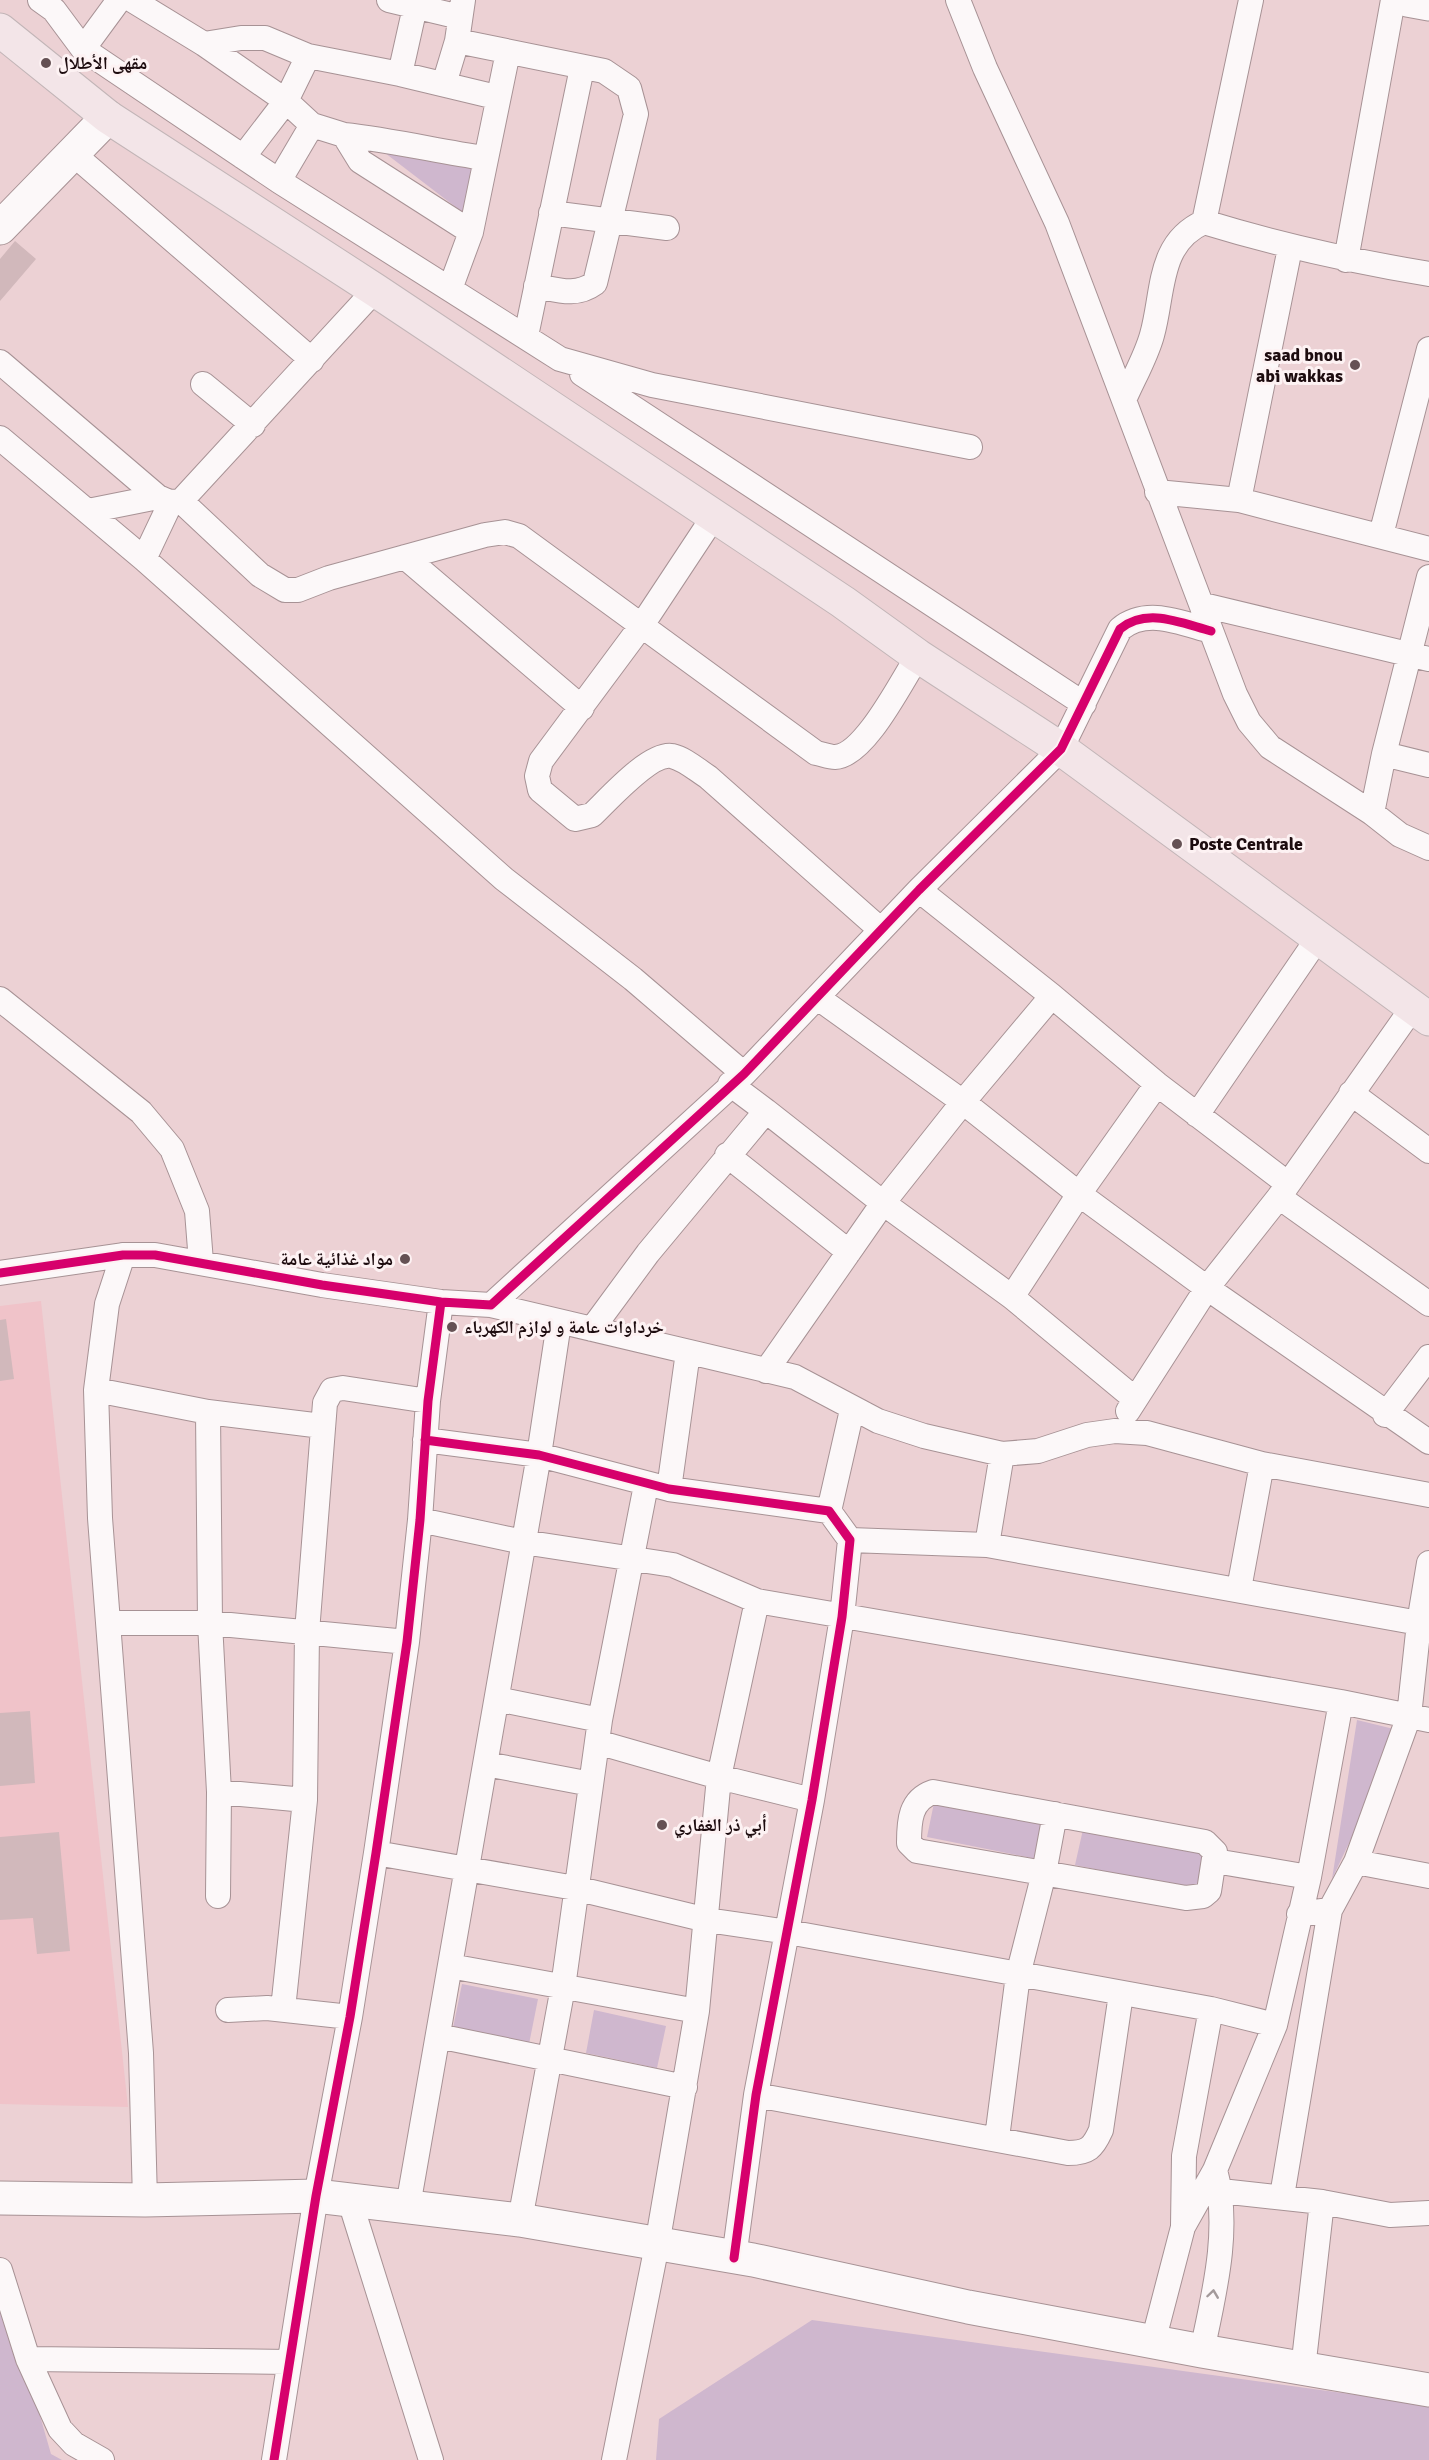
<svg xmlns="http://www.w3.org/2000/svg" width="1429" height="2460" font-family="Signika,'Noto Naskh Arabic',sans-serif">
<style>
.built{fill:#f0c3c9}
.green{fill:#cfb7ce}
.building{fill:#d1b8bb}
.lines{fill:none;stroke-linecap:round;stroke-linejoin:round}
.minor-casing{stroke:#a79295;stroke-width:26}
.secondary-casing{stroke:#a79295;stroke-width:35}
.primary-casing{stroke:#c2b5b7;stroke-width:35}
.minor{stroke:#fcf8f9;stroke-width:24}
.secondary{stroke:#fcf8f9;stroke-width:33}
.primary{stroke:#f3e5e8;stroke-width:33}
.cycleway-casing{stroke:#fdf2f3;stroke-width:13}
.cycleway{stroke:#d6006c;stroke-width:9}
.oneway{stroke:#a39a9b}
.poi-dot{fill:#655154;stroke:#fdf2f3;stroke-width:2}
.labels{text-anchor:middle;stroke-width:6;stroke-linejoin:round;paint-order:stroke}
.poi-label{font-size:18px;font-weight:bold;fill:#1d0c0f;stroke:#fdf2f3;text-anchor:start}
</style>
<rect width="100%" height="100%" fill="#ecd1d4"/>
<path class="built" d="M 41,1301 L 128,2107 L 0,2104 L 0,1306 Z"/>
<path class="green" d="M 372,143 L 472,160 L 466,215 Z
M 1357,1720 L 1402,1731 L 1332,1879 Z
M 935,1798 L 1045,1820 L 1037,1859 L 927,1837 Z
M 1084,1825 L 1204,1850 L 1196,1890 L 1075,1865 Z
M 462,1984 L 538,1999 L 529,2044 L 453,2028 Z
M 594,2010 L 666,2026 L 657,2068 L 586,2053 Z
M 0,2277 L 51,2454 L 62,2460 L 0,2460 Z
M 812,2320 L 1429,2405 L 1429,2460 L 656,2460 L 659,2419 Z"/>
<path class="building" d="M 15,241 L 36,259 L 0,301 L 0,259 Z
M 6,1319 L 14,1379 L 0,1381 L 0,1320 Z
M 30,1711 L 35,1783 L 0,1786 L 0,1713 Z
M 59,1832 L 70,1951 L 37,1954 L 33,1918 L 0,1920 L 0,1837 Z"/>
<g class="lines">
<defs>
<path id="minor" d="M 40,0 L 54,10 L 83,49 L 279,181 L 560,359 L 652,385 L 970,447
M 132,0 L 204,44 L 286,101 L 312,125 L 344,135 L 360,161 L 471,232
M 389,0 L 460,17
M 958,0 L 985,68 L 1057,223 L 1235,694 L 1249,722 L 1270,747 L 1372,813 L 1400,835 L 1429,848
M 457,41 L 604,71 L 629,88 L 636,114 L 595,283 C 576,297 558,290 536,286
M 204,44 L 241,38 L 265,38 L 308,56 L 400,74 L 496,97
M 83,49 L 119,0
M 400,74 L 415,7
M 444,84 L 457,41 L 463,0
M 344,135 C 391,140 437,151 484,158
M 71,152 L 312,360
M 243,157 L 286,101 L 308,56
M 279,181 L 312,125
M 551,213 L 667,228
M 1204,222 C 1279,245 1351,261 1429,274
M 1346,260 L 1393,0
M 450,289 L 471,232 L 508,52
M 526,336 L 582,68
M 0,362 L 158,497
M 582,374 L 1084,704
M 203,384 L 253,425
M 1124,400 C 1133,379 1146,357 1152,335 C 1164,293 1157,243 1204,222 L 1251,0
M 0,438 L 144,559 L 504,879 L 633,979 L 744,1074
M 1157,492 L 1239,500 L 1429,549
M 1239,500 L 1290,248
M 181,501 L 260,575 L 285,590 L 298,590 L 329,578 L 485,535 L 505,532 L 519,536 L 816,753 C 822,754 829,757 835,757 C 865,756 902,680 918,656
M 88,511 L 158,497 L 167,501
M 714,516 L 642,625 L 541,761 L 537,776 L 540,790 L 575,819 L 592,815 C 608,800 650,752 672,756 C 685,759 697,770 708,777 L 881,930
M 1381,535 L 1429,349
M 405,557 L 582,708
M 144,559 L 171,502 L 181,501 L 375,290
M 1203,605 L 1429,659
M 1384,754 L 1429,765
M 1372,813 L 1384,754 L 1429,577
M 919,890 L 1052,996 L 1157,1084 L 1287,1183
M 818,998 L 963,1102 L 1079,1194 L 1207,1288 L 1429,1442
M 0,999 L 141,1112 L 172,1149 L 197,1211 L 201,1262
M 730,1084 L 766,1111
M 1351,1093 L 1429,1151
M 1197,1115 L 1318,938
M 727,1155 L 849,1252
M 1279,1197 L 1429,1304
M 123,1255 L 107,1304 L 96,1390 L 100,1518 L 141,2053 L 145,2200
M 0,1273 L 123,1255 L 155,1255 L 322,1285 L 441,1302 L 491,1305 L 744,1074 L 919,890 L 1061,749 L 1120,629 C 1147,607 1181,623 1211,631
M 1012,1297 L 1079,1194 L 1157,1084
M 491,1305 L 795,1377 L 878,1421 L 924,1436 L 1002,1454 L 1038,1451 L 1087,1435 L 1115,1431 L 1147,1433 L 1262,1464 L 1429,1495
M 592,1329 L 648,1253 L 766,1111 L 883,1203 L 1012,1297 L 1135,1399
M 766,1371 L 883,1203 L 963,1102 L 1052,996
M 96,1390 L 208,1412 L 322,1426
M 1128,1411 L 1207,1288 L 1279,1197 L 1413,1007
M 208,1412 L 210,1623 L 219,1792 L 218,1896
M 1385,1415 L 1429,1357
M 425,1440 L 539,1455 L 669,1489 L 829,1511 L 850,1540 L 842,1617 L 812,1800 L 756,2095 L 734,2258
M 669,1489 L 688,1352
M 829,1511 L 852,1410
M 420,1520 L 523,1542 L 673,1565 L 757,1601 L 1341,1702 L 1429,1720
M 850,1540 L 987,1545 L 1419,1623
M 987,1545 L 1002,1454
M 1239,1589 L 1262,1464
M 108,1623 L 210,1623 L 407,1642
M 497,1699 L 600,1720
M 597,1742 L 719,1777 L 812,1800
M 486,1764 L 591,1784
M 219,1792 L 305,1800
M 933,1792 L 1205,1842 L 1215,1852 L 1209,1891 L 1203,1896 L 1186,1898 L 917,1851 L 909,1843 C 909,1821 910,1800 933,1792 Z
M 376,1853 L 575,1888 L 707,1920 L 788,1932 L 1211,2009 L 1275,2025
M 1215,1861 L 1309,1877
M 1356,1862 L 1429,1876
M 1299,1914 L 1330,1910 L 1356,1862 L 1409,1716 L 1419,1623 L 1429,1563
M 450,1966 L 697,2011
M 283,2009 L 305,1800 L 307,1632 L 325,1403 L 332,1390 L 343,1388 L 428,1401
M 228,2010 L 267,2008 L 350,2017
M 438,2036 L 685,2087
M 756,2095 L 1068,2153 C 1088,2153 1093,2148 1101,2130 L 1121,1994
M 997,2138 L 1018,1975 L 1044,1873 L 1055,1814
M 1215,2170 L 1275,2025 L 1309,1877 L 1341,1702
M 1221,2191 L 1322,2202 L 1390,2215 L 1429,2213
M 1282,2196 L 1330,1910
M 349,2198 L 431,2460
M 408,2206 L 539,1455 L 559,1323
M 520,2220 L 563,1987 L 600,1720 L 646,1485
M 1183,2226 L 1184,2156 L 1211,2009
M 0,2270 L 28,2359 L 60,2429 L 74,2444 L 102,2460
M 1153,2342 L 1183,2227 L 1215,2170 C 1231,2228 1214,2294 1202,2351
M 28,2359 L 289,2362
M 1303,2369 L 1322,2202
M 274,2460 L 316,2196 L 350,2017 L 376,1853 L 407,1642 L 420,1520 L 428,1401 L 441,1302
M 614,2460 L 657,2245 L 697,2011 L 719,1777 L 757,1601"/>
<path id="secondary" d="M 1407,0 L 1429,4
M 0,228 L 108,117
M 0,2198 L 145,2200 L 316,2196 L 520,2220 L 753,2260 L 968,2307 L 1202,2351 L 1429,2390"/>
<path id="primary" d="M 0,30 L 108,117 L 375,290 L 843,602 L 918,656 L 1061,749 L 1429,1019"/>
</defs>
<use href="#minor" class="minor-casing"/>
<use href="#secondary" class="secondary-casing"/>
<use href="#primary" class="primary-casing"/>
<use href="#minor" class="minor"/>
<use href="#secondary" class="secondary"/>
<use href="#primary" class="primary"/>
<defs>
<path id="cycleway" d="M 0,1273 L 123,1255 L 155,1255 L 322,1285 L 441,1302 L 491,1305 L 744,1074 L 919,890 L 1061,749 L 1120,629 C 1147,607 1181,623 1211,631
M 425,1440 L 539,1455 L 669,1489 L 829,1511 L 850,1540 L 842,1617 L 812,1800 L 756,2095 L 734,2258
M 274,2460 L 316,2196 L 350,2017 L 376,1853 L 407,1642 L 420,1520 L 428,1401 L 441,1302"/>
</defs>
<use href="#cycleway" class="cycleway-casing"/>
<use href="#cycleway" class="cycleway"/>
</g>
<defs><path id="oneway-chevron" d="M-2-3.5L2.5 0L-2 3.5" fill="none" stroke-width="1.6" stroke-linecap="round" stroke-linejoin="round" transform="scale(1.5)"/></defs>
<use class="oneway" href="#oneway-chevron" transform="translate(1213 2294) rotate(-82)"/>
<g class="poi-dot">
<circle cx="46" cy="63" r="6"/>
<circle cx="1355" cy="365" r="6"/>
<circle cx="1177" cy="844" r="6"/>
<circle cx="405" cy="1259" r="6"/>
<circle cx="452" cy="1327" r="6"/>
<circle cx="662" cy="1825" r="6"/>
</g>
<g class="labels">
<g class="poi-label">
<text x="58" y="69">مقهى الأطلال</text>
<text x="1343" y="361" text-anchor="end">saad bnou<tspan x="1343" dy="21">abi wakkas</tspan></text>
<text x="1189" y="850">Poste Centrale</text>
<text x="393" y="1265" text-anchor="end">مواد غذائية عامة</text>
<text x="464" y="1333">خرداوات عامة و لوازم الكهرباء</text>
<text x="674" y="1831">أبي ذر الغفاري</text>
</g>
</g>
</svg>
